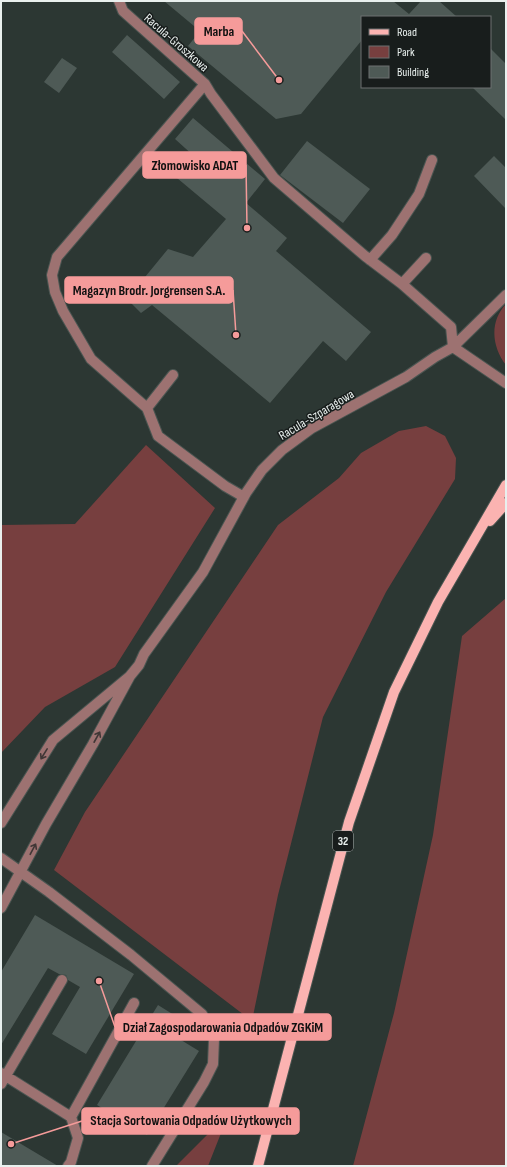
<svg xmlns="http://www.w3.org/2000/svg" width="507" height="1167" font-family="'Sofia Sans Condensed',sans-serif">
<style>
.green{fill:#773f3f}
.building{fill:#4e5a56}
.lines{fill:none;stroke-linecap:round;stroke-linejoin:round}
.minor-casing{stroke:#4a5551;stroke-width:12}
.major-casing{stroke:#4a5551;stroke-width:12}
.minor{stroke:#9d7271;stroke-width:10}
.major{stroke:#fbb3b1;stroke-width:10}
.oneway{stroke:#403736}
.labels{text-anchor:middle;stroke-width:3;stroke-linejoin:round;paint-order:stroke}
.shield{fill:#181d1c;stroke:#aab1af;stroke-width:1}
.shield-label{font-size:12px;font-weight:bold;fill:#e9f0ee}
.street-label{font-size:13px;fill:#e9f0ee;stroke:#181d1c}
.leader{fill:none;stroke:#f59b9a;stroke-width:1.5}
.callout-dot{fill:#f59b9a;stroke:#181d1c;stroke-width:1.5}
.callout{fill:#f59b9a;stroke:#f59b9a;stroke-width:1.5}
.callout-label{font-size:14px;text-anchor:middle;font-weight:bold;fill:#111}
</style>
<rect width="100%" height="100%" fill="#2c3733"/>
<path class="green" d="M 506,304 L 506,365 C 492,347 489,322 506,304 Z
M 426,426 L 445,436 L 456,458 L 455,479 L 386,592 L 323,717 L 278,895 L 252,1021 L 54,870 L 85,812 L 278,525 L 339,478 L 361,453 L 399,431 Z
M 146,445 L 215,508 L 115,667 L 45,707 L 1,753 L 1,525 L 75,524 Z
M 506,598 L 506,1166 L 353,1166 L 394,1013 L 433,835 L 462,636 Z
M 229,1113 L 208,1166 L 176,1166 Z"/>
<path class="building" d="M 164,1 L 393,1 L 409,14 L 421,1 L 439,1 L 457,17 L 362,17 L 362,40 L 301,114 L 276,119 L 188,46 L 200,31 Z
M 127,35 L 180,82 L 164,99 L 112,52 Z
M 490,48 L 506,64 L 506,120 L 472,87 L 490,87 Z
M 62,58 L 77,68 L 59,93 L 44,82 Z
M 193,118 L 265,179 L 246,203 L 287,238 L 276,251 L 371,332 L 346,361 L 323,341 L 270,403 L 152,305 L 141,313 L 127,299 L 168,249 L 193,257 L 226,219 L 177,178 L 195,157 L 175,139 Z
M 307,141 L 370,189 L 343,223 L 280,175 Z
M 494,156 L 506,168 L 506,209 L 474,176 Z
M 35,915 L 134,974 L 86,1054 L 52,1034 L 80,987 L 68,980 L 66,975 L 59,974 L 48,968 L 1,1045 L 1,972 Z
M 158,1005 L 190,1025 L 181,1040 L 199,1051 L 147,1135 L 97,1105 Z
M 1,1132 L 58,1166 L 1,1166 Z"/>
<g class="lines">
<defs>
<path id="minor" d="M 119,1 L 123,11 L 205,84 L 211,94 L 274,178 L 365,256 L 402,284 L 451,327 L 453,347 L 506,383
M 370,260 L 392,235 L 419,194 L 432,160
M 402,284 L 426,258
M 173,375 L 147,408 L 158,436 L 225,486 L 244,497
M 147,408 L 91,359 L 63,311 L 55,292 L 52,275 L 57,257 L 205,84
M 130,676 L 139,665 L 144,654 L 203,572 L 246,493 L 262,470 L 282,450 L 312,428 L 406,377 L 435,357 L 453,347 L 506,295
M 1,823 L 53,740 L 130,676 L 93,744 L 46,824 L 1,908
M 1,858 L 49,892 L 131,955 L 202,1014 L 214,1039 L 213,1064 L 204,1082 L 152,1166
M 1,1073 L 71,1117 L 78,1138 L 71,1162 L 68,1166
M 1,1084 L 62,980
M 71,1117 L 134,1003"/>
<path id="major" d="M 490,521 L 506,503
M 258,1166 L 349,822 L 394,692 L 438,602 L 506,485"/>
</defs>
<use href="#minor" class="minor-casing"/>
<use href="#major" class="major-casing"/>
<use href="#minor" class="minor"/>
<use href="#major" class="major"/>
</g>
<defs><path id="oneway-shaft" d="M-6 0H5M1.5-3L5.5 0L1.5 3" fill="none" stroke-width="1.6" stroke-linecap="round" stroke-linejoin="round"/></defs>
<g class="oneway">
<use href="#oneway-shaft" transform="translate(97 737) rotate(-61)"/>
<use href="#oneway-shaft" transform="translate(44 754) rotate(122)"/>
<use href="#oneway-shaft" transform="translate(33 849) rotate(-62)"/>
</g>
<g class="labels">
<rect class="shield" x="333" y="831" width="20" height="20" rx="3"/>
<g class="shield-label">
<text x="343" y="845">32</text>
</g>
<g class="street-label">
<text transform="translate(177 42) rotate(41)" y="5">Racula-Groszkowa</text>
<text transform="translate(316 414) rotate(-31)" y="5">Racula-Szparagowa</text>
</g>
</g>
<path class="leader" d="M279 80L242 31M247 228L246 165M236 335L233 290M99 981L115 1027M11 1144L82 1121"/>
<g class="callout-dot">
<circle cx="279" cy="80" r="4"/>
<circle cx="247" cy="228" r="4"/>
<circle cx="236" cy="335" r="4"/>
<circle cx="99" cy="981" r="4"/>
<circle cx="11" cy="1144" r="4"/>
</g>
<g class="callout">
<rect x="195" y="18" width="47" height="26" rx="4"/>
<rect x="143" y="152" width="103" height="26" rx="4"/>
<rect x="65" y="277" width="168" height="26" rx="4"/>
<rect x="115" y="1014" width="216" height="26" rx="4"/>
<rect x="82" y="1108" width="217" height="26" rx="4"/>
</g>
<g class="callout-label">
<text x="219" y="36">Marba</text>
<text x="195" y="170">Złomowisko ADAT</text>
<text x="149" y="295">Magazyn Brodr. Jorgrensen S.A.</text>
<text x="223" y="1032">Dział Zagospodarowania Odpadów ZGKiM</text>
<text x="191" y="1125">Stacja Sortowania Odpadów Użytkowych</text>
</g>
<rect width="507" height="1167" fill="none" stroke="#e9f0ee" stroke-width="4"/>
<rect x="361" y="16" width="130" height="72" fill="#181d1c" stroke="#6c7170"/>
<rect x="369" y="29" width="20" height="6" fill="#fbb3b1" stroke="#6c7170"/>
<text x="397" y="36" font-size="12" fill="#e9f0ee">Road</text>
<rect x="369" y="46" width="20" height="12" fill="#773f3f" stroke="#6c7170"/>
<text x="397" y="56" font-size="12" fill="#e9f0ee">Park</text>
<rect x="369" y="66" width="20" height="12" fill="#4e5a56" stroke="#6c7170"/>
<text x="397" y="76" font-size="12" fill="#e9f0ee">Building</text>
</svg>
